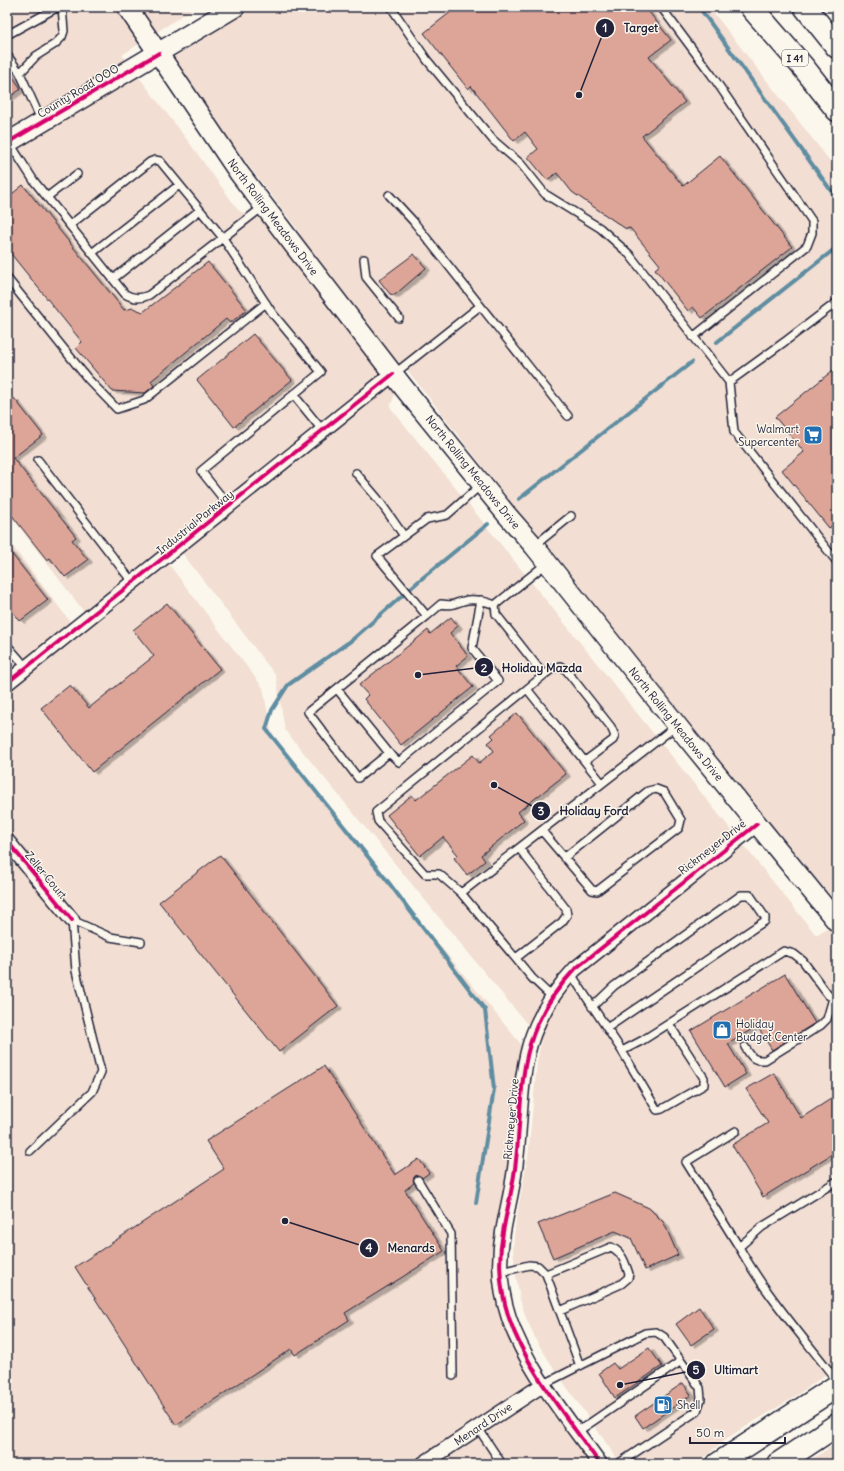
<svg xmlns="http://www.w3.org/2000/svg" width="844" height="1471" font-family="Delius,sans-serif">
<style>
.built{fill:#f2ded2}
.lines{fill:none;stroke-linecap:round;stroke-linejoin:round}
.stream{stroke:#5f8da2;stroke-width:4}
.building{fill:#dda597;stroke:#22223b;filter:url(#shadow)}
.lane-casing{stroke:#22223b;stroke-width:10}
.street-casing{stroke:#22223b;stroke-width:17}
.secondary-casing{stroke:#22223b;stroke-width:22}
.primary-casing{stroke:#22223b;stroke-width:25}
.highway-casing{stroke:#22223b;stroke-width:25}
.lane{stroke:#fbf7ec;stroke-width:7}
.street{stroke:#fbf7ec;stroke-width:14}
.secondary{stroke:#fbf7ec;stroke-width:19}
.primary{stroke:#fbf7ec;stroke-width:22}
.highway{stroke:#fbf7ec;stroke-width:22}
.cycleway-casing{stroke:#fbf7ec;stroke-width:6}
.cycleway{stroke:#d6006c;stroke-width:4}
.labels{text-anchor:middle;stroke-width:3;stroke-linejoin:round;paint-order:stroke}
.shield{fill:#fbf7ec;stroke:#636270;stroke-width:1}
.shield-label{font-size:10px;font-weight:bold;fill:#22223b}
.street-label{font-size:11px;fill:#22223b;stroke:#fbf7ec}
.poi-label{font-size:11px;fill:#22223b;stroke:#fbf7ec;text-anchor:start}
.leader{fill:none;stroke:#22223b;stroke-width:1.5}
.callout-dot{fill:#22223b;stroke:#fbf7ec;stroke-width:1.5}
.mark-label{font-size:12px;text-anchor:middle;font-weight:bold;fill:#fff}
.callout-label{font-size:12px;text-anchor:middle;font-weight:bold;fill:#22223b;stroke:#fbf7ec;stroke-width:3;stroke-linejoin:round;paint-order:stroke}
</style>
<defs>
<filter id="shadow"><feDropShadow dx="4.5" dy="2.5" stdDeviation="0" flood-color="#0004"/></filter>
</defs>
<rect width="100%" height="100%" fill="#fbf7ec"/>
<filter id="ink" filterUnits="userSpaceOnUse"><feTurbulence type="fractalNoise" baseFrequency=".025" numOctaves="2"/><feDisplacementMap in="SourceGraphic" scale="8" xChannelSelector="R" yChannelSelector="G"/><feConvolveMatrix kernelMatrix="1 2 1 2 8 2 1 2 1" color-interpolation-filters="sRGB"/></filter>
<g filter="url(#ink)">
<path class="built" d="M 7,7 L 195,7 L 122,55 L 188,141 L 239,211 L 301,234 L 229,140 L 174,57 L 255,7 L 709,7 L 837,170 L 837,904 L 691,725 L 541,537 L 516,509 L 405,367 L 390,407 L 816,935 L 837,922 L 837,1366 L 796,1396 L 727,1438 L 697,1464 L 621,1464 L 557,1373 L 537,1342 L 526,1318 L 520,1299 L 515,1270 L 513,1247 L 516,1220 L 528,1157 L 537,1063 L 541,1041 L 285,730 L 276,676 L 177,546 L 88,617 L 7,511 Z
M 7,539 L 75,628 L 164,558 L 263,688 L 273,742 L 528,1053 L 503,1232 L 509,1317 L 600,1464 L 14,1464 L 7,1455 Z
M 837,1443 L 837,1464 L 805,1464 Z"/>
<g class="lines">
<path class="stream" d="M 699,7 L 837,199
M 717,342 L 837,247
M 519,499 L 692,362
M 476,1203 L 494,1089 L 485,1010 L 389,883 L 266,729 L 272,710 L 288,685 L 352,640 L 420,580 L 488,524"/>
</g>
<path class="building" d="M 457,7 L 645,7 L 671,40 L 649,57 L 685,102 L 642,136 L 683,186 L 720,156 L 792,247 L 702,318 L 693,307 L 688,311 L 655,269 L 660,265 L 630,228 L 626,229 L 572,192 L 557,173 L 547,180 L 528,157 L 538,149 L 525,132 L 514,141 L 471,86 L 468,89 L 424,33 Z
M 7,68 L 21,89 L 7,99 Z
M 23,185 L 124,310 L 133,308 L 143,312 L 208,262 L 247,310 L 230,323 L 226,319 L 151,381 L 154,386 L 145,393 L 112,391 L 76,348 L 82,342 L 7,249 L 7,198 Z
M 414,254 L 426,268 L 396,294 L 394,295 L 390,294 L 379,280 Z
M 253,334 L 292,380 L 234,427 L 197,380 Z
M 837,367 L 837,522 L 829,528 L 782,470 L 804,452 L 775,417 Z
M 14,398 L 43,435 L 13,458 L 76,537 L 72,540 L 88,560 L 65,577 L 50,558 L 47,560 L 7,509 L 7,403 Z
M 7,548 L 48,600 L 20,621 L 7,604 Z
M 167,603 L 220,669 L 92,772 L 41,708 L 70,685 L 89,708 L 154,656 L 133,630 Z
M 451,617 L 458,626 L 450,633 L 468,656 L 456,666 L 473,687 L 401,745 L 364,699 L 368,695 L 359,685 L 428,630 L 430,634 Z
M 517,713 L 566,774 L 518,812 L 524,820 L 481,855 L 485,861 L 467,875 L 454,858 L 458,855 L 443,837 L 420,856 L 387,815 L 412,795 L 416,800 L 473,755 L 479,763 L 494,751 L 488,743 L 494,738 L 491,735 Z
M 220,855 L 338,1006 L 279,1052 L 159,902 Z
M 785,974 L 815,1023 L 772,1050 L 757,1026 L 728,1044 L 746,1074 L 725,1087 L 691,1031 Z
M 324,1066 L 395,1175 L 419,1159 L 429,1173 L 422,1178 L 418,1175 L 415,1176 L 413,1180 L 414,1183 L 405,1190 L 444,1251 L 345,1313 L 349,1320 L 295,1355 L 291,1349 L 176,1425 L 75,1267 L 224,1169 L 206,1141 Z
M 774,1073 L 801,1118 L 837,1095 L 837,1151 L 763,1197 L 732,1145 L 768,1123 L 746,1089 Z
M 615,1193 L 649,1208 L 664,1223 L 678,1255 L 645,1270 L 631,1238 L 615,1231 L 553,1258 L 538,1224 Z
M 699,1307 L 714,1329 L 691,1345 L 676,1324 Z
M 649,1348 L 662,1366 L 615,1398 L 599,1373 L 613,1363 L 618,1369 Z
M 683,1383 L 691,1395 L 643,1428 L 635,1416 Z"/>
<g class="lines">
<defs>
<path id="lane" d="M 391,7 L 427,60 L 493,140 L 521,164 L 545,194 L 600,228 L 629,254 L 729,382 L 734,432 L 837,562
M 661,7 L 711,74 L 812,221 L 812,233 L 807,246 L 693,337
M 7,35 L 58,7
M 7,55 L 20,73 L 42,122
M 20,73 L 36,56 L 55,44 L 62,37 L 64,31 L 62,7
M 9,142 L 34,181 L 125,294 C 133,299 141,299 149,295 L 264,206
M 389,195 L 413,221 L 568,416
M 47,197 L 77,174
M 70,225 L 150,162 L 155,160 L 160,161 L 223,238 L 273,314 L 321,372 L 201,471 L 229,506
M 92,253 L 179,185
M 364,259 L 366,277 L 399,318
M 7,278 L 88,379 L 117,409 L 144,400 L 266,303
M 113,279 L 200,210
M 394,374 L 480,306
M 729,382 L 787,340 L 837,302
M 293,394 L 323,431
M 38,460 L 133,583
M 356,473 L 378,499 L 404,536
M 482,484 L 447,515 L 427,519 L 377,556 L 427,616 L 441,604 C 453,606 452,604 463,601 C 473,598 485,601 495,605
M 534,546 L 571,516
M 7,645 L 26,667
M 544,675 L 496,614 L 495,605 L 547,563
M 337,689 L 389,753 L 358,778 L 308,712 L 427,616
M 527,689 L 602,783
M 389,753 L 399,762 L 498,681 L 472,648 L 481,600
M 542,831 L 592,890 L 597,891 L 679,828 L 681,820 L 664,792 L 656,789 L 648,791 L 564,858
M 461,893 L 676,726
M 516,958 L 562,922 L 567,915 L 566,909 L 519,848
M 571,974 L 622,1051 L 643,1040 L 784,951 L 794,954 L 803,961 L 828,995 L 833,998 L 837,996
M 552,997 L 532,978 L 461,893 L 439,874 L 425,874 L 378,821 L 376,812 L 544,675 L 552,669 L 560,666 L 566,670 L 611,727 L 615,736 L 613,740 L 585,761
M 592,1007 L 614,986 L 741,895 L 750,895 L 765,917 L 765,921 L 754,928 L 607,1028
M 745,1047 C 751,1056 752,1061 765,1060 L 821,1025 L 827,1019 L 833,998
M 622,1051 L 657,1110 L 662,1109 L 704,1085 L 704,1078 L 669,1024
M 736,1131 L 686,1162 L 739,1247
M 30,1151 L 92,1092 L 101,1072 L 76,971 L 72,920 L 110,937 L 141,942
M 418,1180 L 451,1234 L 453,1376
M 837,1181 L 762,1227 L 739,1247 C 765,1294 804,1338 837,1381
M 501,1272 L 529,1265 L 538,1266 L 546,1274 L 580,1366
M 546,1274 L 611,1247 C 622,1252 625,1262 629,1274 L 628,1278 L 621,1284 L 560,1311
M 544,1384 L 645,1333 L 656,1332 L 664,1337 L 700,1388 L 701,1399 L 697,1411 L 618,1464
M 478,1428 L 502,1464
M 577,1432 L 681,1361"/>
<path id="street" d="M 7,683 L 393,374
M 7,841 L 72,920
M 423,1464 L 544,1384
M 600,1464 C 569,1420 526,1369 509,1318 C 500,1291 498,1260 503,1232 C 507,1208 514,1184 516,1160 C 521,1120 519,1073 533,1035 C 542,1010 557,988 575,969 L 757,824"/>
<path id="secondary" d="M 127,7 L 239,173 L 296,248 L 404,388 L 507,515 L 534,546 L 684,734 L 837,922
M 7,143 L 235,7"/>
<path id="primary" d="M 718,1464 L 837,1386
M 778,1464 L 837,1425"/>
<path id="highway" d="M 751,7 L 804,68 L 837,110
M 805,7 L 837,47"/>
</defs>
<use href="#lane" class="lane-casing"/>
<use href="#street" class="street-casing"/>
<use href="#secondary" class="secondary-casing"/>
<use href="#primary" class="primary-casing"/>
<use href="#highway" class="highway-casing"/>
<use href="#lane" class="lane"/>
<use href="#street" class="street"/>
<use href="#secondary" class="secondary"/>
<use href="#primary" class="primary"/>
<use href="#highway" class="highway"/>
<defs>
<path id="cycleway" d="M 7,143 L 159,53
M 7,683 L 393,374
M 7,841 L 72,920
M 600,1464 C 569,1420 526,1369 509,1318 C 500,1291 498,1260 503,1232 C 507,1208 514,1184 516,1160 C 521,1120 519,1073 533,1035 C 542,1010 557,988 575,969 L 757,824"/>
</defs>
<use href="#cycleway" class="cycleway-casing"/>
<use href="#cycleway" class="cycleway"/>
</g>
</g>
<defs>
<symbol id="supermarket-square" viewBox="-11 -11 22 22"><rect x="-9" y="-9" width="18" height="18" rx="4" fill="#1f6fb2" stroke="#fbf7ec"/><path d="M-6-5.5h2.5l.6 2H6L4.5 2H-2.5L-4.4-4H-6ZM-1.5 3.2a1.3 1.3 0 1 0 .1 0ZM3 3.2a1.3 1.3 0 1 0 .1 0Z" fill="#fff"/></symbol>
<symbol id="shop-square" viewBox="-11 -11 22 22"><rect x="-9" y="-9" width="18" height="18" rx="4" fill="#1f6fb2" stroke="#fbf7ec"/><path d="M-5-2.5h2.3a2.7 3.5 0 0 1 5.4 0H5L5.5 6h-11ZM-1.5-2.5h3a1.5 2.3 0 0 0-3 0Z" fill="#fff"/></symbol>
<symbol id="fuel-square" viewBox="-11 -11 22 22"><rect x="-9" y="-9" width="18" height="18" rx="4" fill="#1f6fb2" stroke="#fbf7ec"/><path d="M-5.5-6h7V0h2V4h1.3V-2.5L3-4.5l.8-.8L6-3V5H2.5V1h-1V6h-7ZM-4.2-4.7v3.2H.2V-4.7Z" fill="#fff"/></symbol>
</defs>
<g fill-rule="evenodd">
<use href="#supermarket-square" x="802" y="424" width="22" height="22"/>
<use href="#shop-square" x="711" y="1019" width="22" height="22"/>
<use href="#fuel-square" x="652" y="1394" width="22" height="22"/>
</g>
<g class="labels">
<rect class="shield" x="782" y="50" width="26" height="16" rx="3"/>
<g class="shield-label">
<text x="795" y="62">I 41</text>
</g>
<g class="street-label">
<text transform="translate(78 91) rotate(-31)" y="4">County Road OOO</text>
<text transform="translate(273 217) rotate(53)" y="4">North Rolling Meadows Drive</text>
<text transform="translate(473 472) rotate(51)" y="4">North Rolling Meadows Drive</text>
<text transform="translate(195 522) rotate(-39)" y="4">Industrial Parkway</text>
<text transform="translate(676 724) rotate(51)" y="4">North Rolling Meadows Drive</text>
<text transform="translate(712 847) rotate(-38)" y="4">Rickmeyer Drive</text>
<text transform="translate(46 875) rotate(50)" y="4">Zeller Court</text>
<text transform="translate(511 1119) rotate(-85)" y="4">Rickmeyer Drive</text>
<text transform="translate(483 1424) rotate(-34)" y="4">Menard Drive</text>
</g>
<g class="poi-label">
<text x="799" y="433" text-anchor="end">Walmart<tspan x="799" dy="13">Supercenter</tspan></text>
<text x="736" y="1028">Holiday<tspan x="736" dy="13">Budget Center</tspan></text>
<text x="677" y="1409">Shell</text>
</g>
</g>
<path class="leader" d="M579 95L605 28M418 675L484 667M494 785L541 811M285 1221L369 1248M620 1385L696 1370"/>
<g class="callout-dot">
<circle cx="579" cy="95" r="4"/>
<circle cx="418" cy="675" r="4"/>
<circle cx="494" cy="785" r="4"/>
<circle cx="285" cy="1221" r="4"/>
<circle cx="620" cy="1385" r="4"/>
<circle cx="605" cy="28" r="10"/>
<circle cx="484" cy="667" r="10"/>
<circle cx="541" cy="811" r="10"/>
<circle cx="369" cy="1248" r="10"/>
<circle cx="696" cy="1370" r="10"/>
</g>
<g class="mark-label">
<text x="605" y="32">1</text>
<text x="484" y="672">2</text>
<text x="541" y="815">3</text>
<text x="369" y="1252">4</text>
<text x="696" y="1374">5</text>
</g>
<g class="callout-label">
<text x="641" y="32">Target</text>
<text x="542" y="672">Holiday Mazda</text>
<text x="594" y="815">Holiday Ford</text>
<text x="411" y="1252">Menards</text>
<text x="736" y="1374">Ultimart</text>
</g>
<rect width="844" height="1471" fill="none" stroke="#fbf7ec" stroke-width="24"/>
<rect x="12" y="12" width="820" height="1447" fill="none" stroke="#22223b" stroke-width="1.5" filter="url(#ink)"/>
<path d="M690 1437v6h95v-6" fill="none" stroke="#22223b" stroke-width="2"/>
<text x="696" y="1437" font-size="12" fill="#22223b" stroke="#fbf7ec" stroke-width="3" paint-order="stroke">50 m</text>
</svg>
